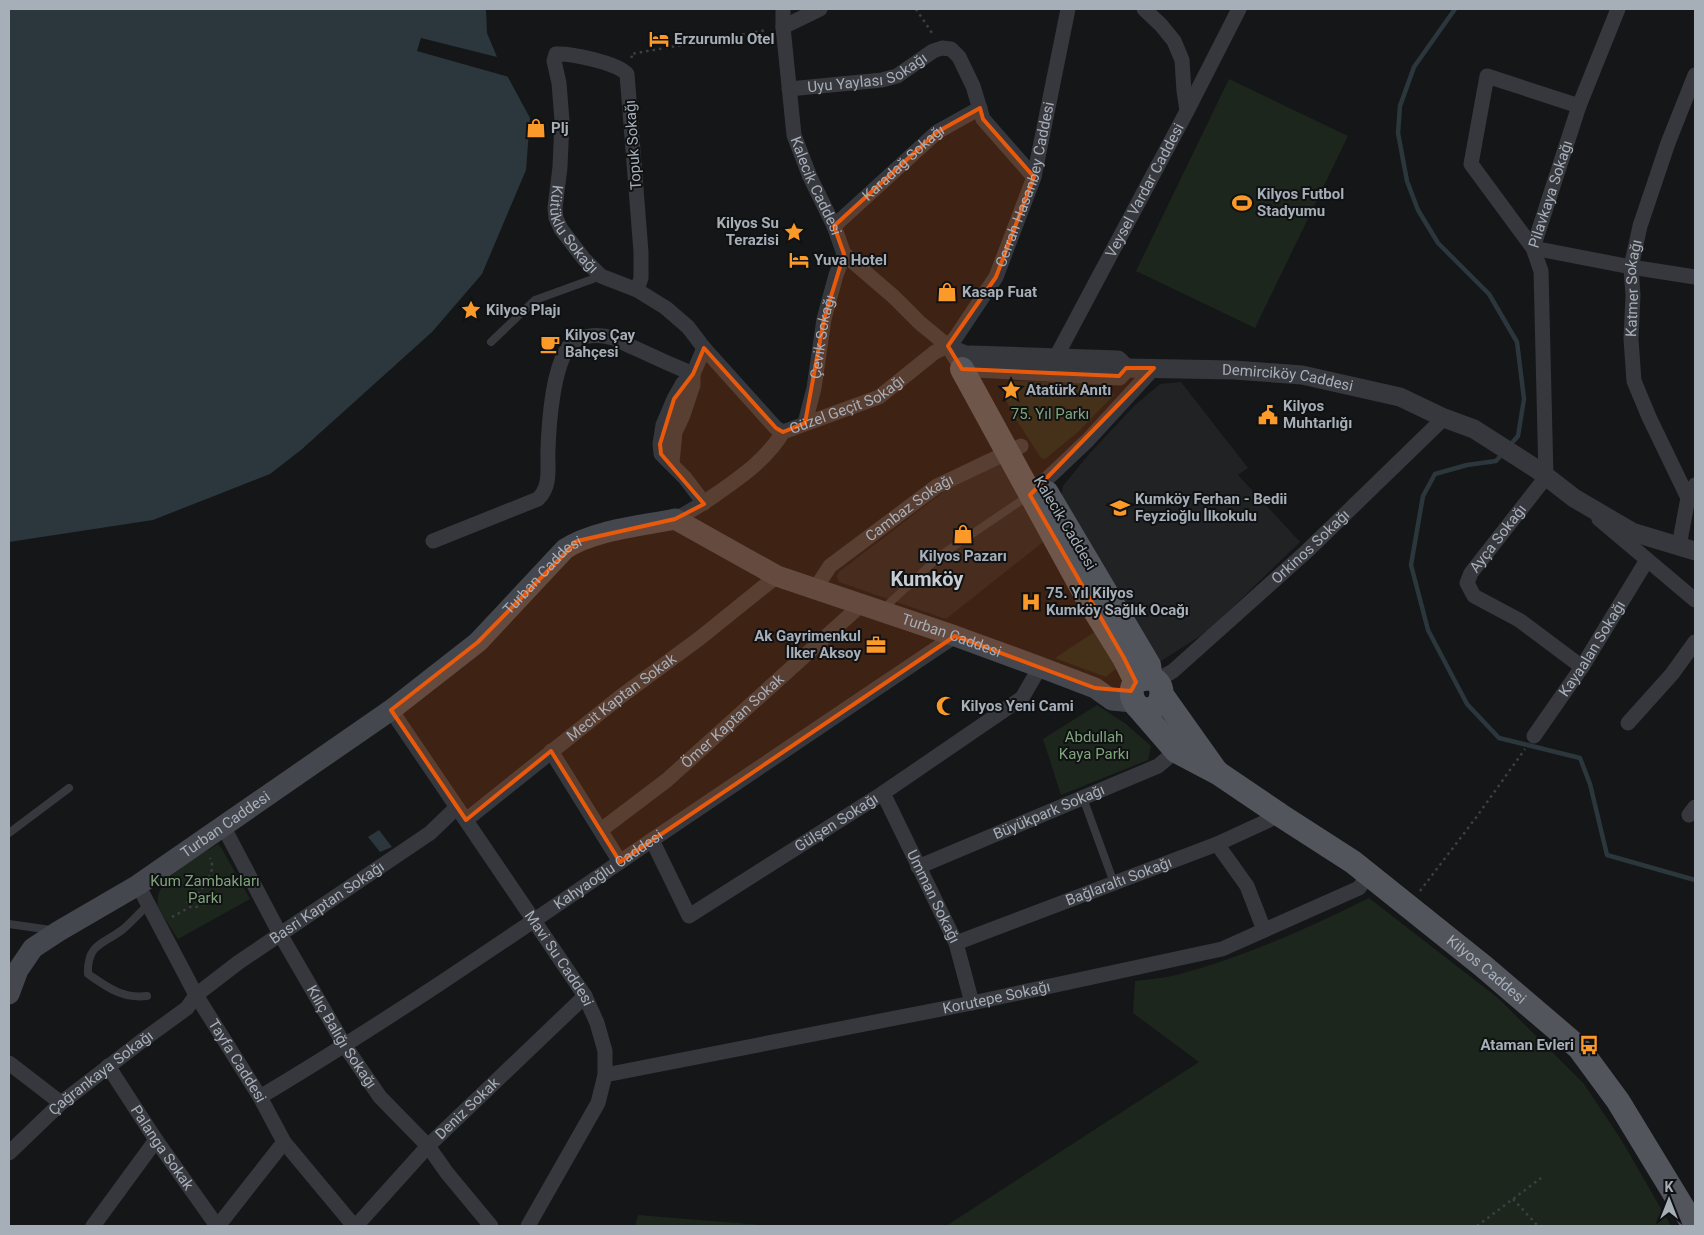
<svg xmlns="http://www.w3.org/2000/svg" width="1704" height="1235" font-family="Roboto,sans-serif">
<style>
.built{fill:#212224}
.green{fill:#1d261d}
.water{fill:#2b373c}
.pier{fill:#151617}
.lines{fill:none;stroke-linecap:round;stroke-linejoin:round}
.stream{stroke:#2b373c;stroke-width:4.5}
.path{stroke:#3c3f44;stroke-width:2.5;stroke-dasharray:2.5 4;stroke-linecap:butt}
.service{stroke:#36383d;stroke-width:8}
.minor{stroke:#36383d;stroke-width:15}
.tertiary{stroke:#36383d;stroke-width:19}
.secondary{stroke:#44474d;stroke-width:21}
.primary{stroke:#52555c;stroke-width:24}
.marked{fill:#e8590c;fill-opacity:0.2;stroke:#e8590c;stroke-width:4;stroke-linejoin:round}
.labels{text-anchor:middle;stroke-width:4;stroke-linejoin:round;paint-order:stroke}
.poi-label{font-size:15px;font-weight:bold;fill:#a6aeb8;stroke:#101112;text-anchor:start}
.street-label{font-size:15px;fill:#a6aeb8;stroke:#101112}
.park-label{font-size:15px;fill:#7fa47c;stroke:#101112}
.district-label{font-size:20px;font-weight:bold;fill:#c8cdd4;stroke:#101112}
</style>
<rect width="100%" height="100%" fill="#151617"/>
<path class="built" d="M 1181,382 L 1248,468 L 1238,475 L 1300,542 L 1208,631 L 1158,663 L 1061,498 L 1063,486 L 1089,454 L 1135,405 L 1160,384 Z
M 999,462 L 1043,542 L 946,619 L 839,582 L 837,576 L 839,572 L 947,489 Z"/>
<path class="green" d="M 1229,79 L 1348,136 L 1255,328 L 1136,271 Z
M 1012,381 L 1110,384 L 1114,395 L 1078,432 L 1045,459 L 1041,458 L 1012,413 L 1004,395 L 1007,386 Z
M 1096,631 L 1119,666 L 1106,677 L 1055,658 Z
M 1097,705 L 1126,724 L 1151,746 L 1148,760 L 1061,795 L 1043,739 Z
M 218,844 L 222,849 L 250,899 L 178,939 C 174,932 160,913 158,906 C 152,879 199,856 218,844 Z
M 1369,898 L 1498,998 L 1584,1084 L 1622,1141 L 1671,1226 L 946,1226 L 1199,1062 L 1133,1013 L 1135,981 C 1150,979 1166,978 1180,974 C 1246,956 1309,928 1369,898 Z
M 638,1215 L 773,1226 L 635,1226 Z"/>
<path class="water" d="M 9,9 L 486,9 L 487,33 L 497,57 L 530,118 L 526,170 L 482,274 L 432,332 L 301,450 L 270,474 L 153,520 L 9,542 Z
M 379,830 L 392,847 L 380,852 L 368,837 Z"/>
<path class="pier" d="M 421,38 L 497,57 L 509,77 L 417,51 Z"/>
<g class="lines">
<path class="stream" d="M 1455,9 L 1414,67 L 1400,106 L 1398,133 L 1407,181 L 1418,210 L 1438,243 L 1489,294 L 1517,342 L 1524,399 L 1518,436 L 1510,445
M 1503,453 L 1496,461 L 1467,465 L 1435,474 L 1423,496 L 1411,565 L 1428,630 L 1467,704 L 1499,738 L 1580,758 L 1590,784 L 1607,855 L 1695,880"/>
<path class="path" d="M 916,9 L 934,36
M 632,58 L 631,54 L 767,30
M 1420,891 L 1475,819 L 1525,749
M 198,894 C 205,883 217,871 210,858
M 172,917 L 190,907 C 202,910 206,896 194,893 L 188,897 L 187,901 L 190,907
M 1513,1199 L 1538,1226
M 1477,1226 L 1541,1178"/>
<path class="service" d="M 491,342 L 535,300 L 601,276
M 882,610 L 941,555 L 1028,496
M 1083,798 L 1114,883
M 9,833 L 69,788
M 9,924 L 51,930
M 147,996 C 122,999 107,987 88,974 C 87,944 102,945 122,930 C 131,923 139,913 148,905"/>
<g class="minor">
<path id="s1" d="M 783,9 L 783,27 L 794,135 L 810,177 L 834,226 L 844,254 L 894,297 L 920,323 L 948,346 L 971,355 L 976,368 L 962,369 L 948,346"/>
<path d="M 1144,9 L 1161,25 L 1174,41 L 1182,60 L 1184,91 L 1187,111"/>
<path d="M 783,27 L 820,9"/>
<path id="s2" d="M 789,89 L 882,80 L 897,76 L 933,51 L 942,48 L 951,49 L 959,57 L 973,86 L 983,119 L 1034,177"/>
<path d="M 1579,106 L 1487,76 L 1471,164 L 1533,248 L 1631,267 L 1695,277"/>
<path id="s3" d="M 834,226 L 937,132 L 980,108"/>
<path id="s4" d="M 637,290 L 641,278 L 641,252 L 627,74 C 617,63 571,53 556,54 L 554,61 L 559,83 L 562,121 L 560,167 L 555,208 L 556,218 L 561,229 L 584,259 L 601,276 L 637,290 L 666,308 L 688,327 L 704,348 L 776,428 L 783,432"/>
<path id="s5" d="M 1054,367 L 1056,357 L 1187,111 L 1239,9"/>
<path d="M 693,374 L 683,383 L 674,399 L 663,425 L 660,444 L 661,454 L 685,478 L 704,503"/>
<path id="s6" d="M 805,423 L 814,388 L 824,319 L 836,275 L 844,254"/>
<path d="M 672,463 L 675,432 L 683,415 L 693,385 L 693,374 L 704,348"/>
<path d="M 1030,495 L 1088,440 L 1154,368"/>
<path id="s7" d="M 1688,498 L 1649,417 L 1634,381 L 1631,339 L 1633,295 L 1631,267 L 1640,226 L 1668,143 L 1695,75"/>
<path id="s8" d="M 675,519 C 690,512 702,504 715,495 C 741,477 767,459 783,432 L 879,397 L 935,352 L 948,346 L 956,337 L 996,277 L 1034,177 L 1068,9"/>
<path d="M 1599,519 L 1695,600"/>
<path d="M 433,541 L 538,499 C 552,485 547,467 548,449 C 549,422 553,366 570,345 C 580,334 600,334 613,338 C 621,341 629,346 637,349 C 656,358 674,366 693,374"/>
<path d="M 1679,546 L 1688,498 L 1695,485"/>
<path id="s9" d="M 815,589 L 830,566 L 937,486 L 1021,446"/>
<path id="s10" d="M 1582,667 L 1519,620 L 1474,596 L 1467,583 L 1471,573 L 1546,477 L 1541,271 L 1533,248 L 1579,106 L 1618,9"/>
<path id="s11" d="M 1156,681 L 1173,671 L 1307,551 L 1444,418"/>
<path id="s12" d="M 391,710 L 585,996 L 597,1023 L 605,1051 L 605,1075 L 598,1103 L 528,1226"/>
<path d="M 1628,723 L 1672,674 L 1695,642"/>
<path id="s13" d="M 1534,736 L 1582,667 L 1647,560"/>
<path d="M 551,751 L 620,862"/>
<path id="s14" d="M 883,793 L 956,943 L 972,1003"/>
<path d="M 1689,815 L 1695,807"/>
<path id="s15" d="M 466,820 L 620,697 L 700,638 L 777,576"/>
<path id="s16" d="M 223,826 L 280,934 L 345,1046 L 380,1097 L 428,1146 L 447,1173 L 491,1226"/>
<path id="s17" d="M 601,830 L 667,780 L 861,605"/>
<path id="s18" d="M 652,840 L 689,916 L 883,793 L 1022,698 L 1040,667"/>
<path d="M 1217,844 L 1247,886 L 1264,930"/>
<path id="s19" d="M 918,867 L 1158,766 L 1176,751"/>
<path id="s20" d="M 138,885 L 196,995 L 260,1097 L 284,1142 L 354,1226"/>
<path id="s21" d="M 956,943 L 1217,844 L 1280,815"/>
<path d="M 9,1063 L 61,1103"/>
<path id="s22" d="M 108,1066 L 156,1140 L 217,1226"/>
<path id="s23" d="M 605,1075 L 972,1003 L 1222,949 L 1359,888 L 1369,874"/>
<path id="s24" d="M 260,1097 C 394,1017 523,928 652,840 C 753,771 854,704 955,636"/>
<path id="s25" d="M 9,1153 L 61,1103 L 143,1040 L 187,1008 L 196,995 L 239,962 L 430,833 L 456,808"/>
<path d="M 93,1226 L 156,1140"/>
<path d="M 218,1226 L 284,1142"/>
<path id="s26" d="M 356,1226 L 428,1146 L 585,996"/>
</g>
<g class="tertiary">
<path id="s27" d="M 976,368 L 1119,376 L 1126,368 L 1234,370 L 1302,375 L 1400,397 L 1444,418 L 1474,429 L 1538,470 L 1574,498 L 1632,532 L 1695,551"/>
<path d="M 962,369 L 971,355 L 1118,360 L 1126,368"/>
</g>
<path class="secondary" id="s28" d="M 9,994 L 18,970 L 33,948 L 59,931 L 138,885 L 391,710 L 478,642 L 565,549 C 593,530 642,526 675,519 L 777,576 L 955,636 L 1040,667 L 1095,688 L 1112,700 L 1133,702"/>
<g class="primary">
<path d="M 962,369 L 1090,603 L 1124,658 L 1136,682"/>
<path d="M 1047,493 L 1149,665 L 1151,679"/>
<path d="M 1162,695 L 1216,771"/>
<path id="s29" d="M 1137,706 C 1165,722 1171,673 1144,679 C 1129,681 1129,696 1137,706 L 1176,751 L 1218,773 L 1280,815 L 1353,862 L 1483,966 L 1579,1048 L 1618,1101 L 1694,1226"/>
</g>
</g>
<path class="marked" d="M 980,108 L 983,119 L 1034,177 L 996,277 L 948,346 L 962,369 L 1119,376 L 1126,368 L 1154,368 L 1030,495 L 1124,658 L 1136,682 L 1131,691 L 1095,688 L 955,636 L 620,862 L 551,751 L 466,820 L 391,710 L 478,642 L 577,541 L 675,519 L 704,504 L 661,454 L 660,444 L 674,399 L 693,374 L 704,348 L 776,428 L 783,432 L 805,423 L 824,319 L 844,254 L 834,226 L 937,132 Z"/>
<defs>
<symbol id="hotel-bare" viewBox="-9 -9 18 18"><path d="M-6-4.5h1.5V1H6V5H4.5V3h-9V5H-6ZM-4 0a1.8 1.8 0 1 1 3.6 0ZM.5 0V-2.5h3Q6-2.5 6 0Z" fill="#fb9929" stroke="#101112" stroke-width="2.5" paint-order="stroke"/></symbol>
<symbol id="shop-bare" viewBox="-9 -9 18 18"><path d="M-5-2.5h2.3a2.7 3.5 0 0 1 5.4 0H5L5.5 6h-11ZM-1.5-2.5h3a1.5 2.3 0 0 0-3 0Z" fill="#fb9929" stroke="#101112" stroke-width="2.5" paint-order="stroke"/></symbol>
<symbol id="stadium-bare" viewBox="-9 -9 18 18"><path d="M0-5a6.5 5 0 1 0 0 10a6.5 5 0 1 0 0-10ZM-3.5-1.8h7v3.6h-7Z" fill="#fb9929" stroke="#101112" stroke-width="2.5" paint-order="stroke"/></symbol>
<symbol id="sight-bare" viewBox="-9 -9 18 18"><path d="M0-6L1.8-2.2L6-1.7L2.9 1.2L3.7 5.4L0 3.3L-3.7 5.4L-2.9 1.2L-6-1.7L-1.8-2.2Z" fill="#fb9929" stroke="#101112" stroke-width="2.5" paint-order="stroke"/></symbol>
<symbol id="cafe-bare" viewBox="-9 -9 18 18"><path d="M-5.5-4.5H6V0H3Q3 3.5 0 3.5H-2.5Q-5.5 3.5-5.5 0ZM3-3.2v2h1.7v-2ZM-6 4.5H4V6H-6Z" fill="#fb9929" stroke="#101112" stroke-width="2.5" paint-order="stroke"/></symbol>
<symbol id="civic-bare" viewBox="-9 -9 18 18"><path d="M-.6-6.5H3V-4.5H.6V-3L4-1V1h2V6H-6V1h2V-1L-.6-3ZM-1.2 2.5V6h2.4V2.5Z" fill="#fb9929" stroke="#101112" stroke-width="2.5" paint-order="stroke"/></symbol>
<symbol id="school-bare" viewBox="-9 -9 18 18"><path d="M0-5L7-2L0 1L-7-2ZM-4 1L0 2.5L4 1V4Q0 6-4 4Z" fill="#fb9929" stroke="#101112" stroke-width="2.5" paint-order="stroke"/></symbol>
<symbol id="hospital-bare" viewBox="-9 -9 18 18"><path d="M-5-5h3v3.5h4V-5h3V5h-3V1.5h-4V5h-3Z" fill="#fb9929" stroke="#101112" stroke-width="2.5" paint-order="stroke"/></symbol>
<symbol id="office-bare" viewBox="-9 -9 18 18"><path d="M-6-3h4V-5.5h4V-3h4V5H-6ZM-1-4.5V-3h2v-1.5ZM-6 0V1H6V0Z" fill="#fb9929" stroke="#101112" stroke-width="2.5" paint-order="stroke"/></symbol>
<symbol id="mosque-bare" viewBox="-9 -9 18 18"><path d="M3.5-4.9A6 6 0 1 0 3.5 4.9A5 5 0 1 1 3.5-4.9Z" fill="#fb9929" stroke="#101112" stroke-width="2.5" paint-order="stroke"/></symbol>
<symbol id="bus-bare" viewBox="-9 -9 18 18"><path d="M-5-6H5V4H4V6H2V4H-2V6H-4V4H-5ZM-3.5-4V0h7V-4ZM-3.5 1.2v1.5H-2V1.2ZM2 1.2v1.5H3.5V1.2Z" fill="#fb9929" stroke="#101112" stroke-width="2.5" paint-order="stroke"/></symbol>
</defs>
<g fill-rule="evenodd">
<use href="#hotel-bare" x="645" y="25" width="28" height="28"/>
<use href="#shop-bare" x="522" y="114" width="28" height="28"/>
<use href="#stadium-bare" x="1228" y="189" width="28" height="28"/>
<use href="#sight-bare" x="780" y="218" width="28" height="28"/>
<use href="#hotel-bare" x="785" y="246" width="28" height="28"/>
<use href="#shop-bare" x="933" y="278" width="28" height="28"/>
<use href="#sight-bare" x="457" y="296" width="28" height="28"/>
<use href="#cafe-bare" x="536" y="330" width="28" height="28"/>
<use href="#sight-bare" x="997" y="376" width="28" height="28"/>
<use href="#civic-bare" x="1254" y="401" width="28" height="28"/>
<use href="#school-bare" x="1106" y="494" width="28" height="28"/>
<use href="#shop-bare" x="949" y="520" width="28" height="28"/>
<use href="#hospital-bare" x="1017" y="588" width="28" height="28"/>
<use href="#office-bare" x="862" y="631" width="28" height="28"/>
<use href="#mosque-bare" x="932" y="692" width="28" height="28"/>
<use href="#bus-bare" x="1575" y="1031" width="28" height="28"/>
</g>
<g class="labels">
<g class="poi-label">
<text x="674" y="44">Erzurumlu Otel</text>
<text x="551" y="133">Plj</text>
<text x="1257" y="199">Kilyos Futbol<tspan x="1257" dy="17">Stadyumu</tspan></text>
<text x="779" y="228" text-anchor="end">Kilyos Su<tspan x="779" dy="17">Terazisi</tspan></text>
<text x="814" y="265">Yuva Hotel</text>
<text x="962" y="297">Kasap Fuat</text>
<text x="486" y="315">Kilyos Plajı</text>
<text x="565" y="340">Kilyos Çay<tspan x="565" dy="17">Bahçesi</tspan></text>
<text x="1026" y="395">Atatürk Anıtı</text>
<text x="1283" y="411">Kilyos<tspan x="1283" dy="17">Muhtarlığı</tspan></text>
<text x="1135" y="504">Kumköy Ferhan - Bedii<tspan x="1135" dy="17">Feyzioğlu İlkokulu</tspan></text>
<text x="963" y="561" text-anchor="middle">Kilyos Pazarı</text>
<text x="1046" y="598">75. Yıl Kilyos<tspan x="1046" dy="17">Kumköy Sağlık Ocağı</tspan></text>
<text x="861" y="641" text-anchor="end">Ak Gayrimenkul<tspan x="861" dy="17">İlker Aksoy</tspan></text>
<text x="961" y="711">Kilyos Yeni Cami</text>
<text x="1574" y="1050" text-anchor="end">Ataman Evleri</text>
</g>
<g class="street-label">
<text dy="5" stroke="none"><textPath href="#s2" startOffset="81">Uyu Yaylası Sokağı</textPath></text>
<text transform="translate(633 145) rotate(-94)" y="5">Topuk Sokağı</text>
<text dy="5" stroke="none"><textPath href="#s3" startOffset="94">Karadağ Sokağı</textPath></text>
<text dy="5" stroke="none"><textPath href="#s8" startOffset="510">Cerrah Hasanbey Caddesi</textPath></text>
<text dy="5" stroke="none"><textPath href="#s1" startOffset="182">Kalecik Caddesi</textPath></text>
<text dy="5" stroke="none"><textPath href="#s5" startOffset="199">Veysel Vardar Caddesi</textPath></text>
<text dy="5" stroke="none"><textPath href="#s10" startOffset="564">Pilavkaya Sokağı</textPath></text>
<text dy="5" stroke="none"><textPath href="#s4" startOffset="474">Kütüklu Sokağı</textPath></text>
<text dy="5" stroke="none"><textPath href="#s7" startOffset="222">Katmer Sokağı</textPath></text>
<text dy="5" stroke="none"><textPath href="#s6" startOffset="88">Çevik Sokağı</textPath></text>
<text dy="5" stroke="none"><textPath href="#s27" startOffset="316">Demirciköy Caddesi</textPath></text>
<text dy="5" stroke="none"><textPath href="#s8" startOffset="210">Güzel Geçit Sokağı</textPath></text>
<text dy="5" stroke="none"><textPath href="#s9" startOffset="126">Cambaz Sokağı</textPath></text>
<text transform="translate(1065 523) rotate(59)" y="5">Kalecik Caddesi</text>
<text dy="5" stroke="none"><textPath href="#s10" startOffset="199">Ayça Sokağı</textPath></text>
<text dy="5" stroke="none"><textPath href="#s11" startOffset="205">Orkinos Sokağı</textPath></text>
<text dy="5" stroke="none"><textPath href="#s28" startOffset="686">Turban Caddesi</textPath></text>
<text dy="5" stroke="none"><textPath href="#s28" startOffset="1136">Turban Caddesi</textPath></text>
<text dy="5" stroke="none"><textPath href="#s13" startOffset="105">Kayaalan Sokağı</textPath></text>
<text dy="5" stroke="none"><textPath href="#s15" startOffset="198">Mecit Kaptan Sokak</textPath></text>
<text dy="5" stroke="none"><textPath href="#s17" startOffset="171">Ömer Kaptan Sokak</textPath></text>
<text dy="5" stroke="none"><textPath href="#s19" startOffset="142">Büyükpark Sokağı</textPath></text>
<text dy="5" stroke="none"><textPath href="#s18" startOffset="259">Gülşen Sokağı</textPath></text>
<text dy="5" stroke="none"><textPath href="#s28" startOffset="281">Turban Caddesi</textPath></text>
<text dy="5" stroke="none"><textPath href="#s24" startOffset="416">Kahyaoğlu Caddesi</textPath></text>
<text dy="5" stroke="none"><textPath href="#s21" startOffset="174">Bağlaraltı Sokağı</textPath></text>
<text dy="5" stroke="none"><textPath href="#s14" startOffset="115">Umman Sokağı</textPath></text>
<text dy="5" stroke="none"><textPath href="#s25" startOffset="406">Basri Kaptan Sokağı</textPath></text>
<text dy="5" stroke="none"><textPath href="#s12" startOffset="300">Mavi Su Caddesi</textPath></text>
<text dy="5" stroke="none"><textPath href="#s29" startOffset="536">Kilyos Caddesi</textPath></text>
<text dy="5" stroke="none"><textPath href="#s23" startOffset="399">Korutepe Sokağı</textPath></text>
<text dy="5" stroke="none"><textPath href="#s16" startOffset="242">Kılıç Balığı Sokağı</textPath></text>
<text dy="5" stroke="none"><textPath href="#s20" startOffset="202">Tayfa Caddesi</textPath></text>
<text dy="5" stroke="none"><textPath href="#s25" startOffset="122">Çağrankaya Sokağı</textPath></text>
<text dy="5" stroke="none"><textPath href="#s26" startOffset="162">Deniz Sokak</textPath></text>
<text dy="5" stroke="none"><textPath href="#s22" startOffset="98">Palanga Sokak</textPath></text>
</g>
<g class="park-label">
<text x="1050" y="419">75. Yıl Parkı</text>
<text x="1094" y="742">Abdullah<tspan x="1094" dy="17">Kaya Parkı</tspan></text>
<text x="205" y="886">Kum Zambakları<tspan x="205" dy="17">Parkı</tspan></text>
</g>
<g class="district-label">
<text x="927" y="586">Kumköy</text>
</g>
</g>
<rect width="1704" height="1235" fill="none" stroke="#a6aeb8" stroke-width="20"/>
<g transform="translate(1669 1200)" stroke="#101112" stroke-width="4" paint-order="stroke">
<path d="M0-4L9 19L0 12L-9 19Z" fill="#a6aeb8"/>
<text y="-8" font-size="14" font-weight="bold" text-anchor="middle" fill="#a6aeb8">K</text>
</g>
</svg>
